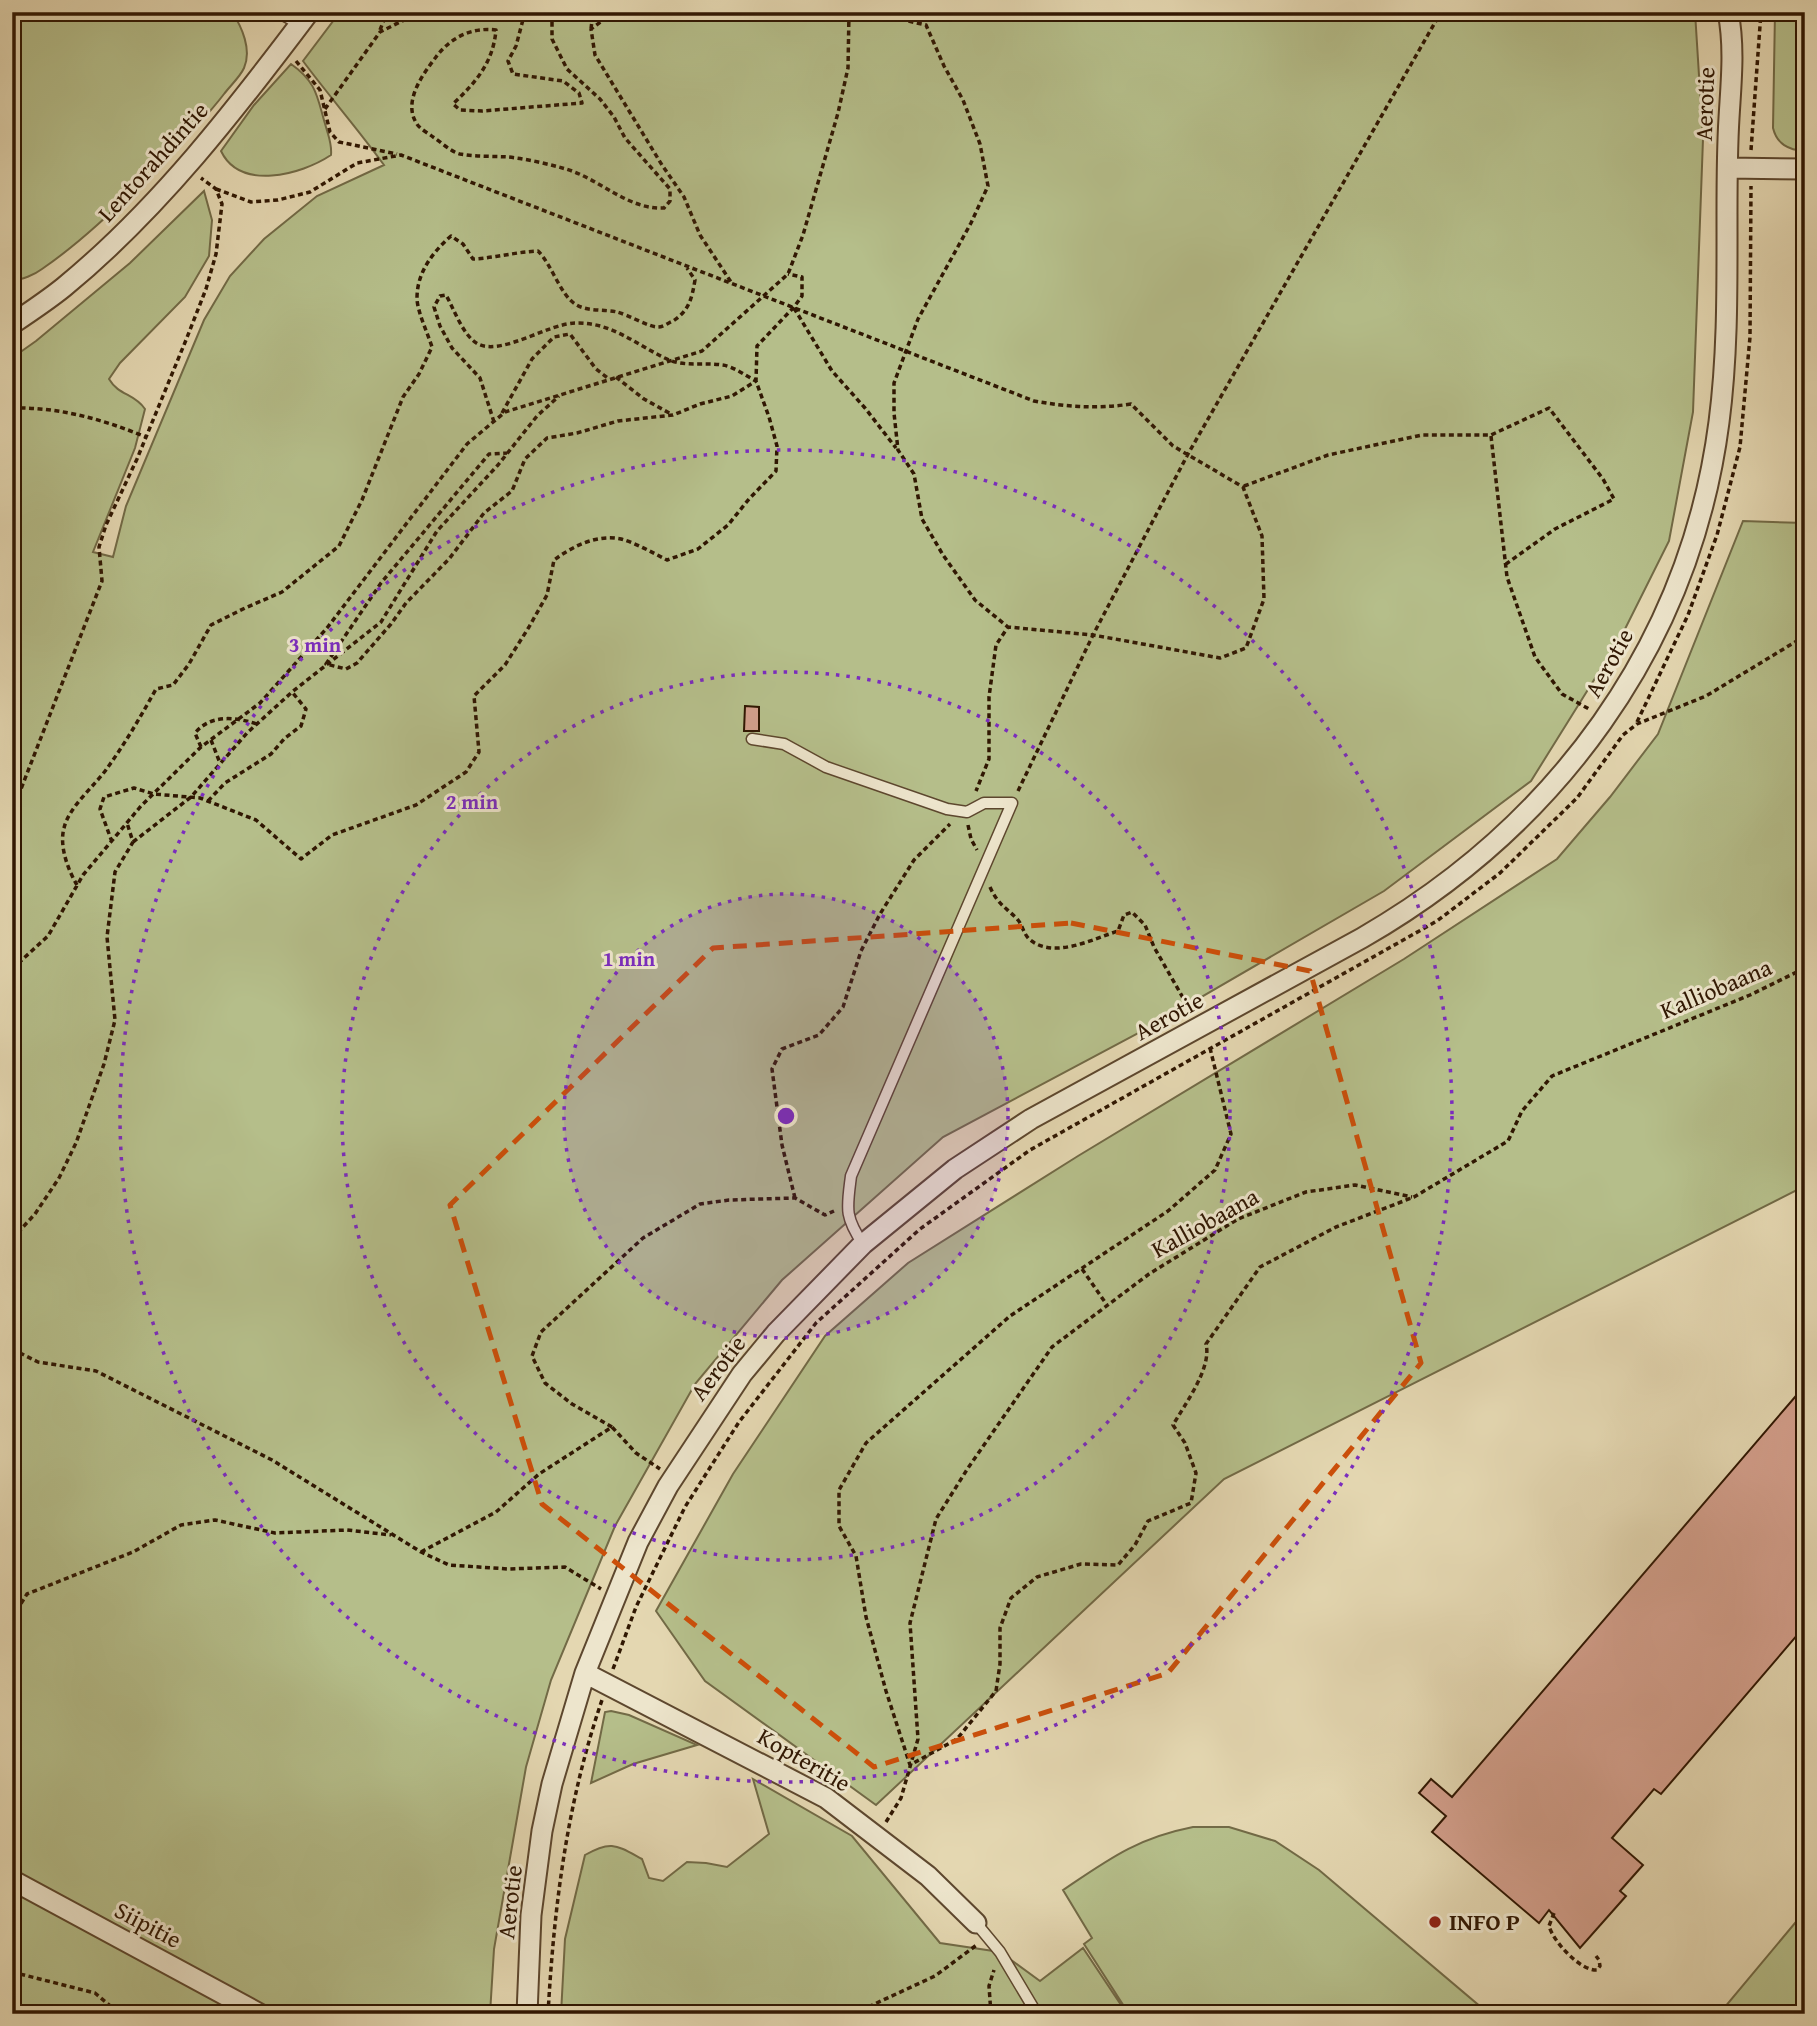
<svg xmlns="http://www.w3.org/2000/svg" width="1817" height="2026" font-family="'Gentium Book Plus',serif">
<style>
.green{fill:#b5be8a;stroke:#726a46;stroke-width:2}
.building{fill:#d39f8c;stroke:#301702;stroke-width:2}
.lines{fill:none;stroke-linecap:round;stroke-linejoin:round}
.lane-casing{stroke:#5d472e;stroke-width:13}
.street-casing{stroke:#5d472e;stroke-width:23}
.path{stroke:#301702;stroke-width:3.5;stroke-dasharray:5 3.5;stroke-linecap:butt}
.lane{stroke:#ede5cc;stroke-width:10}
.street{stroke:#ede5cc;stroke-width:19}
.marked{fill:none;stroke:#cc4f0a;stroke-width:5;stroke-dasharray:14 9;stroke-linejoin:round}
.ring{fill:none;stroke:#7b2cbf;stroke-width:3.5;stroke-dasharray:3.5 7}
.poi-dot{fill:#8f2418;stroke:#ede5cc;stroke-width:2.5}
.labels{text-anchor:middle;stroke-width:6;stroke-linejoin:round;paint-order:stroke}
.street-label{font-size:24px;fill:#301702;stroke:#ede5cc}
.poi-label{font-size:24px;font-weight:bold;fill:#301702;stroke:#ede5cc;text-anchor:start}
.centre{fill:#7b2cbf;stroke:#ede5cc;stroke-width:3.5}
.ring-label{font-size:21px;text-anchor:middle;font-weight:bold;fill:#7b2cbf;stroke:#ede5cc;stroke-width:6;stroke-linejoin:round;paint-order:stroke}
</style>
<rect width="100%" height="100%" fill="#e4d7b1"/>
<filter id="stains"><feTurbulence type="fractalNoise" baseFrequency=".00286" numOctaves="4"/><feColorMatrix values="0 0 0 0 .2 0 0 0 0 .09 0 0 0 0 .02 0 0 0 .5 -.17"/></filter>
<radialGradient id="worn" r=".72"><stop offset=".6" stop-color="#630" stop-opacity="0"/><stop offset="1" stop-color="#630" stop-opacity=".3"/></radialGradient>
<path class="green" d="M 12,12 L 232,12 C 242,27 252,50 244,68 C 240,77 230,86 224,94 C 201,124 174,150 148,177 C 115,209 80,243 42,269 C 34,275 22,280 12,280 Z
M 340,12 L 1695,12 L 1703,139 L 1693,412 L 1669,541 L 1622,635 L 1531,781 L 1384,891 L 1148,1028 L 943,1137 L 782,1280 L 695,1384 L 615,1526 L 551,1680 L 526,1767 L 494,1949 L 490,2014 L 12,2014 L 12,358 L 36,341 L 130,263 L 204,191 L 212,220 L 209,256 L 185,297 L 120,363 L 109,379 C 119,396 134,393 145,409 L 135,448 L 93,552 L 113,557 L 126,506 L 204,320 L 230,276 L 264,239 L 317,196 L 384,165 C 358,129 329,96 303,61 Z
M 1775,12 L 1805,12 L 1805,151 C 1788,150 1777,144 1773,128 Z
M 291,64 C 318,83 317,98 326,127 C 329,138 332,144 331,155 C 301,175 240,191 221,151 L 254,105 Z
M 1743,521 L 1805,523 L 1805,1186 L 1224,1479 L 876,1805 L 705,1681 L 656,1611 L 733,1474 L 825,1336 L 908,1263 L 1078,1156 L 1404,959 L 1557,859 L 1610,797 L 1658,734 Z
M 611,1711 L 629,1715 L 697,1745 L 633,1764 L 591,1783 L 605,1712 Z
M 753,1779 L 852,1836 L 940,1943 L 1000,1952 L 1040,1981 L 1083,1948 L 1127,2014 L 561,2014 L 565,1939 L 585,1855 C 611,1840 616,1845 642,1859 L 649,1878 L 663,1881 L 687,1862 L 706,1863 L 727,1867 L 769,1834 Z
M 1193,1827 L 1229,1827 L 1275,1841 L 1319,1870 L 1482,2008 L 1481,2013 L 1129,2014 L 1084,1944 L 1092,1938 L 1063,1890 C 1109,1859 1137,1838 1193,1827 Z
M 1805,1911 L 1805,2014 L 1719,2014 Z"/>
<path class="building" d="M 745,706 L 759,707 L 759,731 L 744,731 Z
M 1795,1397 L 1805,1406 L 1805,1626 L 1661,1794 L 1654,1789 L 1612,1838 L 1643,1865 L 1620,1891 L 1626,1896 L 1580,1948 L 1549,1910 L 1539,1923 L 1432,1832 L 1446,1816 L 1419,1793 L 1431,1779 L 1452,1797 Z"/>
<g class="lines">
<defs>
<path id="lane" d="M 277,12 L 300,24
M 752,739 L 784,744 L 826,767 L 947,809 L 967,812 L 984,803 L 1012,803 L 851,1176 C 847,1208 844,1216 863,1244
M 976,1923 L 1000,1952 L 1037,2014"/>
<path id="street" d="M 1728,168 L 1805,169
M 12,324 C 30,312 48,300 64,287 C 159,209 236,109 309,12
M 585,1673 L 826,1798 L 928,1876 L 976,1923
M 12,1880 L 260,2014
M 527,2014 L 531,1915 L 542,1831 L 552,1784 L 585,1673 L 638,1542 L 668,1486 L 742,1374 L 776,1333 L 863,1244 L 955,1169 L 1031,1119 L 1362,938 C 1555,827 1690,646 1719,422 C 1728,353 1727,284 1727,214 C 1727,182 1727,150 1729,118 C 1731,83 1735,47 1728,12"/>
</defs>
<use href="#lane" class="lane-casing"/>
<use href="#street" class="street-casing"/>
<path class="path" d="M 525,12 L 516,46 L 508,61 L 513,74 L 563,81 L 579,93 L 582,103 L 482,111 L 460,110 L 453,104 C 476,82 493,63 496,30 C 472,27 451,37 436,57 C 423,74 402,102 417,124 C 420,129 428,133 433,137 C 441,142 451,152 460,154 C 476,157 493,156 508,157 C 528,159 548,164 566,169 C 600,179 628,210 664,208 L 670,201 L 670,189 L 625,138 L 614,117 L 600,99 L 567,69 L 552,39 L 552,12
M 614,12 L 591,29 L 595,55 L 662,165 L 684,197 L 700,235 L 731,282
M 867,12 L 926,25 L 944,66 L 963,100 L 980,144 L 988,186 L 971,223 L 918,319 L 894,383 L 894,413 L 898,450 L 914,474 L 922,519 L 943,555 L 975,600 L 1008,627
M 591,29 L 593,12
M 380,30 L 387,12
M 296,61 L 320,90 L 330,132 L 339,142 L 397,154
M 325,109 L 380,32 L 412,16 L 434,12
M 1751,150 L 1761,12
M 216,189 L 251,202 L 278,200 L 310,192 L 357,163 L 401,155 L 1034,401 C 1067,407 1097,409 1131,404 L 1173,446 L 1243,487 L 1262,536 L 1264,599 L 1246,648 L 1220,658 L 1093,635 L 1008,627 L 996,645 L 989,697 L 989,759 L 976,791
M 794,308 L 832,371 L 865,408 L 896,448
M 616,377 L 644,399 L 671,414
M 12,408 C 59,407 102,419 146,437
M 502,413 L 532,359 L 554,337 L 570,334 L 596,369 L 609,379
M 494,422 L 480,378 L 452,348 L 440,326 L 434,307 L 440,296 L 446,295 C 454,309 463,336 478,344 C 502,356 549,323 576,323 C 612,322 638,346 669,360 C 687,367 704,362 722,365 C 733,366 746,376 756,381 L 732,396 L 700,404 L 673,415 L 618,421 L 577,433 L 547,438 L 525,459 L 512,491 L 484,513 L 449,559 L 406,603 L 391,624 L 357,663 L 346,669 L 326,664 L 381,583 L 489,454 L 507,453
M 1491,436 L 1507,577 L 1535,657 L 1562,694 L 1589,709
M 1244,486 L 1328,455 L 1422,435 L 1491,435 L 1549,408 L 1603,479 L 1614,499 L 1555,529 L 1506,564
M 12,673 L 12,687
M 1637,722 L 1688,615 L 1717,535 L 1740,447 L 1750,337 L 1751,186
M 211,740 L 220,763
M 201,747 L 195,733 C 211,714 235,717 257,724
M 1018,791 L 1093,635 L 1188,454 L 1441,12
M 208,801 L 225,783 L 271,754 L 285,738 L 301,726 L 306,709 L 292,692
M 12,812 L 102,581 L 99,547 L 106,525 L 137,459 L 186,340 L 206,289 L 216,254 L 222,204 L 216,189 L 201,178
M 968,825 L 971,839 L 977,850
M 112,842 L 100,809 L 104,797 L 134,788 L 154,794 L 200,798 L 256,820 L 301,859 L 332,835 L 416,805 L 466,772 L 479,752 L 474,696 L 505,665 L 529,627 L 547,595 L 554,560 C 573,546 597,534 621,539 C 636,543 653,553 667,560 L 698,549 L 728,525 L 749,499 L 776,471 L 777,446 L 769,417 L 756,381 L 757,346 L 794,307 L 802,296 L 802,277 L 788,274
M 133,842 L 191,797 L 247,733 L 292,692 L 381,622 L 437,531 L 498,465 L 537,416 L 559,396
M 77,885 C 68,870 59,846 64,828 C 69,806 96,785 108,767 C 126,742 141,716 156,689 L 173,685 L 189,664 L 211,625 L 245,608 L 282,592 L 339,546 L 362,500 L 403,397 L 419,374 L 432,347 C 428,334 417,311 417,298 C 417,272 433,252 451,236 L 463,244 L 473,259 C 495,258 515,252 538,251 C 552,265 560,294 575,304 C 587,312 604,309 617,312 C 629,315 648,327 658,327 C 663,327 668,323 673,321 C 689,311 692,298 695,280 L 687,268
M 990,887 C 998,905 1006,907 1018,920 C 1022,925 1024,934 1029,939 C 1053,960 1093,939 1118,931 L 1124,915 L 1132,912 L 1145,925 L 1154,947 L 1190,1010
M 12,969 L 48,936 L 83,875 L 141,806 L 201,747 L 260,703 L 327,628 L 467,444 L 505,412 L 702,351 L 788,274 L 803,235 L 838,113 L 848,68 L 849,12
M 1210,1048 L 1231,1134 L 1215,1170 L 1168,1211 L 1010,1316 L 866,1443 L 839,1490 L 839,1526 L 856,1556 L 866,1617 L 886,1691 L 910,1765 L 957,1739 L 996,1691 L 1000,1664 L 1000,1628 L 1011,1598 L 1037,1577 L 1081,1564 L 1118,1565 L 1135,1545 L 1148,1521 L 1191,1503 L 1196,1473 L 1185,1443 L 1173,1425 C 1185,1404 1212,1368 1206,1344 L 1260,1267 L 1336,1227 L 1414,1197 L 1508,1141 L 1522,1111 L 1552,1076 L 1750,995 L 1805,968
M 795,1198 L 782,1145 L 772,1069 L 782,1049 L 819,1035 L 843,1007 L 861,951 L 880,914 L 914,860 L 950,824
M 12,1239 L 35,1214 L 59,1178 L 76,1143 L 104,1064 L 115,1020 L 107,937 L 115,872 L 133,842 L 127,823
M 1082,1269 L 1107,1305
M 12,1349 L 38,1362 L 96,1371 L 272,1460 L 421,1552 L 449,1565 L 508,1569 L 565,1567 L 601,1589
M 612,1427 L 572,1404 L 545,1383 L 532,1356 L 541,1332 L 643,1238 L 700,1204 L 729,1200 L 795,1198 L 825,1215 L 834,1211
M 421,1552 L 496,1512 L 539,1474 L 612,1427 L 636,1453 L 660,1469
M 12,1618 L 27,1594 L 133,1552 L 181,1525 L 215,1520 L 275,1533 L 347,1530 L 391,1535
M 613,1669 L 636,1607 L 685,1507 L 739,1422 L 816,1323 L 920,1229 L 1030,1150 L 1437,921 L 1500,873 L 1577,798 L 1623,735 L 1637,724 L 1706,696 L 1805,636
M 886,1822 L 901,1798 L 918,1739 L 910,1623 L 936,1519 L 968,1468 L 1052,1347 L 1149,1274 L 1238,1219 L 1306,1192 L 1355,1185 L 1412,1197
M 1554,1913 L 1549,1926 C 1553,1941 1580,1971 1597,1970 L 1600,1966 L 1599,1960 L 1596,1956
M 12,1972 L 95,1993 L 120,2014
M 548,2014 C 554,1906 567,1802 602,1700
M 853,2014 L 935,1976 L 978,1944
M 991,2014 L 989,1986 L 994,1970"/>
<use href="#lane" class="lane"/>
<use href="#street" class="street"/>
</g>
<path class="marked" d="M 1071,923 L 1310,971 L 1421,1363 L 1168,1673 L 874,1767 L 542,1504 L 450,1205 L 713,948 Z"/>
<circle cx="786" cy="1116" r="222" fill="#7b2cbf" fill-opacity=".12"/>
<g class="ring">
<circle cx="786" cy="1116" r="222"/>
<circle cx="786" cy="1116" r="444"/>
<circle cx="786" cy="1116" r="666"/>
</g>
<circle class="poi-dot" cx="1435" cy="1922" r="7"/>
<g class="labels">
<g class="street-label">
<text transform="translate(1705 104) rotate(-88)" y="8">Aerotie</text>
<text transform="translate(153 162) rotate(-48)" y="8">Lentorahdintie</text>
<text transform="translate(1609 663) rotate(-61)" y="8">Aerotie</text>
<text transform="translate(1716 989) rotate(-23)" y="8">Kalliobaana</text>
<text transform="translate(1169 1016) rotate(-29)" y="8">Aerotie</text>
<text transform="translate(1205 1223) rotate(-29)" y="8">Kalliobaana</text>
<text transform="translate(718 1368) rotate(-53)" y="8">Aerotie</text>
<text transform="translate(804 1760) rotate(30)" y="8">Kopteritie</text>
<text transform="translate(510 1902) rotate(-84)" y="8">Aerotie</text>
<text transform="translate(148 1925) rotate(28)" y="8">Siipitie</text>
</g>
<g class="poi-label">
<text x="1449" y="1930">INFO P</text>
</g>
</g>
<circle cx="786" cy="1116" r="10" class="centre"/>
<g class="ring-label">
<text x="315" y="652">3 min</text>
<text x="472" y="809">2 min</text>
<text x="629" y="966">1 min</text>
</g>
<rect width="1817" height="2026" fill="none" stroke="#e4d7b1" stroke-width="42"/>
<rect x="14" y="14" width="1789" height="1998" fill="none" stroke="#301702" stroke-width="3.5"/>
<rect x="21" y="21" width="1775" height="1984" fill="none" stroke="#301702" stroke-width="2"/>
<rect width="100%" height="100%" filter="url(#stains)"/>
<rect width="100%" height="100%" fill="url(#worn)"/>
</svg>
